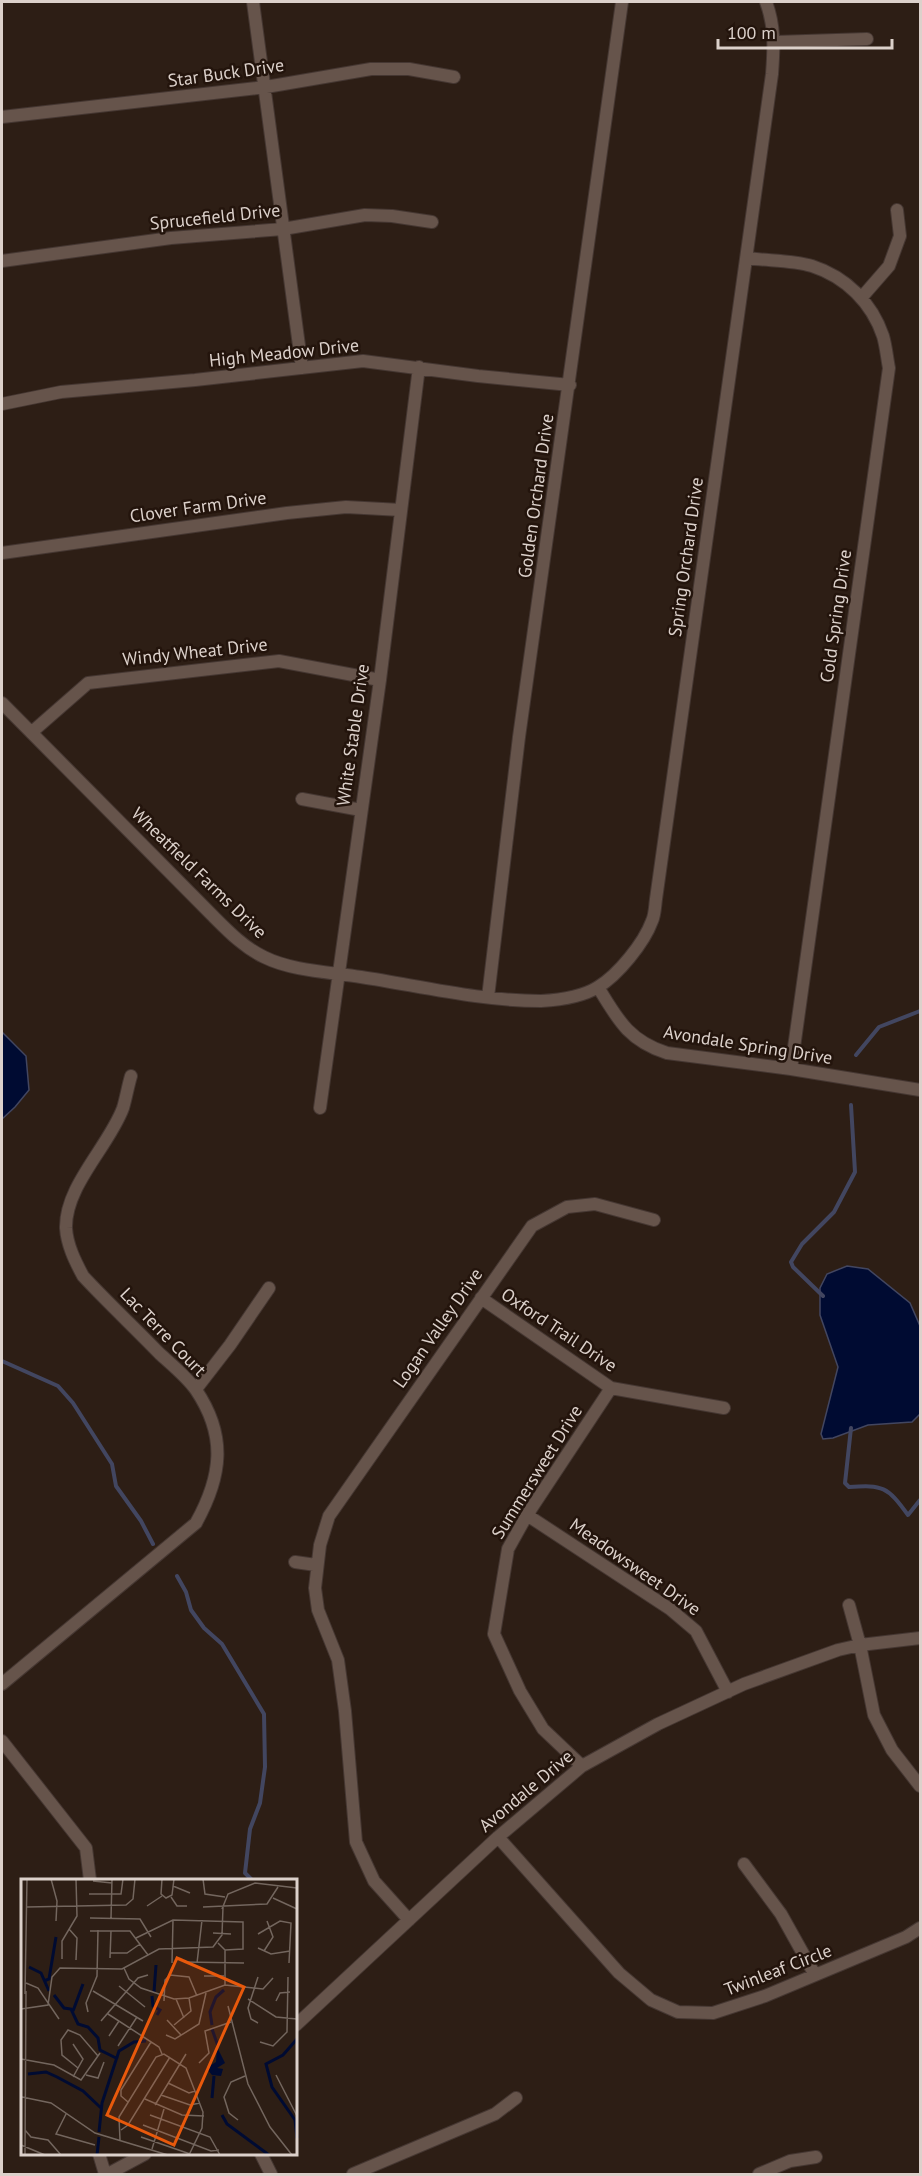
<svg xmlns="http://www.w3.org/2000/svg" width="922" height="2176" font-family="'PT Sans',sans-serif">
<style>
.water{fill:#000b32;stroke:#424660;stroke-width:1.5}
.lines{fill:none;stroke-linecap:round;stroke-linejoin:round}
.stream{stroke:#424660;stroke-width:4}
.street-casing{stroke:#453732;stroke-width:14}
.street{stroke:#66544b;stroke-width:12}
.labels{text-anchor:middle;stroke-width:5;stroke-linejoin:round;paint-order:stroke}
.street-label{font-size:18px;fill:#dcd1cb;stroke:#23140c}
.inset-river{fill:none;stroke:#000b32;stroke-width:3}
.inset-road{fill:none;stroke:#73665e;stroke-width:1.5}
.view{fill:#e8590c;fill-opacity:0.15;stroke:#e8590c;stroke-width:3}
.inset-edge{fill:none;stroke:#dcd1cb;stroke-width:3}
</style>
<rect width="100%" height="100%" fill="#2d1e15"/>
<path class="water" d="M 2,1032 L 26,1056 L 29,1090 L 15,1107 L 2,1119 Z
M 847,1266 L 868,1269 L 910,1303 L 920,1326 L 920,1414 L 912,1422 L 868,1425 L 833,1438 L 823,1439 L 821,1434 L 838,1367 L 820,1315 L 820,1288 L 827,1274 Z"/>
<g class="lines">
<path class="stream" d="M 856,1055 L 879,1027 L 920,1011
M 823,1296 L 793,1267 L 791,1262 L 802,1244 L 834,1212 L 855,1172 L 851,1105
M 2,1361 L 58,1386 L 73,1403 L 112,1464 L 116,1486 L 141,1521 L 153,1544
M 851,1428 L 845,1483 L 849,1487 C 883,1485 887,1486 908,1515 L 920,1500
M 177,1576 L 186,1592 L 191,1610 L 204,1628 L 222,1644 L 264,1714 L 265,1767 L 260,1803 L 250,1829 L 245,1873 L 252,1880"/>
<defs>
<path id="street" d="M 253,2 L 302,368
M 775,42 L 867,39
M 2,117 L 266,87 L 371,69 L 409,69 L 454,77
M 747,258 C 768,261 792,260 812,266 C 846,277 872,303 883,336 C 886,346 887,358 889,368 L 791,1069
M 2,261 L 171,238 L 283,229 L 365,215 L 392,216 L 432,222
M 862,297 L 889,266 L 900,236 L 897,210
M 2,404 L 61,392 L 195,380 L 363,361 L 478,376 L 570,385
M 2,553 L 287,513 L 346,507 L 401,510
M 2,703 L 211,914 C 227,930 243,947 264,957 C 292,971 330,972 361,977 C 420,986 481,1001 541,1001 C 559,1000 582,997 598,987 C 618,975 644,943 652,921 C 655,915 655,906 656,899 L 772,74 C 774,48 775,26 766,2
M 32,732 L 88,683 L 279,661 L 380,680
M 302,799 L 361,810
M 598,987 C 618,1020 629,1041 667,1053 L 791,1069 L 920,1090
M 488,997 L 519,737 L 622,2
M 320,1108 L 380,680 L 419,367
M 481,1298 L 611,1388 L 724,1408
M 196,1389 L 230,1345 L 269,1288
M 527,1515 L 670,1609 L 696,1631 L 728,1692
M 295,1562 L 316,1565
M 849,1605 L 860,1645 L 874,1715 L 892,1750 L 920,1786
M 2,1684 L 196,1523 C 222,1476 227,1436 196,1390 C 187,1377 172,1365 160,1354 C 135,1328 108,1303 83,1276 C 75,1261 67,1245 66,1228 C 65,1186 109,1146 123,1108 C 126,1098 128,1086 131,1076
M 2,1741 L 86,1848 L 90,1880
M 582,1766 L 543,1729 L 520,1691 L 494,1634 L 508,1549 L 527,1515 L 611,1388
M 498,1837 L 619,1973 L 651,2000 L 678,2012 L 713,2013 L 765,1996 L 906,1937 L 920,1928
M 744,1864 L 781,1914 L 815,1975
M 409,1920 L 374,1881 L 356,1842 L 345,1711 L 338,1660 L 318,1610 L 315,1588 L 320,1545 L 329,1516 L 532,1226 L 567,1207 L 595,1204 L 654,1220
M 296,2025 L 498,1837 L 582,1766 L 658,1724 L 744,1684 L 838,1650 L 860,1645 L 920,1638
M 99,2154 L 105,2174
M 261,2154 L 271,2174
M 108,2174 L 145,2154
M 353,2174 L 495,2114 L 516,2098
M 759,2174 L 790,2161 L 816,2157"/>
</defs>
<use href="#street" class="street-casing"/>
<use href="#street" class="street"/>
</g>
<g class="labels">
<g class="street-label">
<text transform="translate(226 73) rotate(-8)" y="6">Star Buck Drive</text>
<text transform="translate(215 217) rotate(-6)" y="6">Sprucefield Drive</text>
<text transform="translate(284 353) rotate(-6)" y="6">High Meadow Drive</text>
<text transform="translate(536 496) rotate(-82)" y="6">Golden Orchard Drive</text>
<text transform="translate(198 507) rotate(-8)" y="6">Clover Farm Drive</text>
<text transform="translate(686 557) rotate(-82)" y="6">Spring Orchard Drive</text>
<text transform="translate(836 616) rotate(-82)" y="6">Cold Spring Drive</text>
<text transform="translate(195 652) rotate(-6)" y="6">Windy Wheat Drive</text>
<text transform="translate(353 735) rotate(-82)" y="6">White Stable Drive</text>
<text transform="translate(199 873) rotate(44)" y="6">Wheatfield Farms Drive</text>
<text transform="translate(748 1045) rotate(9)" y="6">Avondale Spring Drive</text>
<text transform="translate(438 1328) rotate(-55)" y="6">Logan Valley Drive</text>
<text transform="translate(559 1330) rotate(34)" y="6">Oxford Trail Drive</text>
<text transform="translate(163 1332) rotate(46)" y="6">Lac Terre Court</text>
<text transform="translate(537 1472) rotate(-58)" y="6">Summersweet Drive</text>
<text transform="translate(635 1567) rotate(35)" y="6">Meadowsweet Drive</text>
<text transform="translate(526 1791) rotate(-40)" y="6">Avondale Drive</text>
<text transform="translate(778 1970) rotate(-21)" y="6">Twinleaf Circle</text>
</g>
</g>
<g transform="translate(21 1879)">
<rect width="276" height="276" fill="#2d1e15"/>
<path d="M 196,168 L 204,184 L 196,189 L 202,190 L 200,197 L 191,196 L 185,189 L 195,183 Z" fill="#000b32"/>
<path class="inset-river" d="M 8,88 L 20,94 L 28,112M 23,102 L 28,100 L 35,58M 133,113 L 135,86M 33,116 L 43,129 L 50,130 L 57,145 L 67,148 L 77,159 L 79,171 L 97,180M 131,117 L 132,127 L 139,131 L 136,136M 52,132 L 62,105M 191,146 L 189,133 L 195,118 L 203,111M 191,150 L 197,167M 276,160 L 262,176 L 245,185 L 251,208 L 274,241 L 276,259M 7,195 L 25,193 L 36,198 L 62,212 L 80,229M 191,219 L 193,197M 201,236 L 206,245 L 248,276M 78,253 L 81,224 L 98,172 L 113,163 L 125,162M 76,276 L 78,258"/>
<path class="inset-road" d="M 30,0 L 36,22 L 35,42M 141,0 L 140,15 L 145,19 L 151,16 L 153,0M 182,0 L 184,15 L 204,18M 72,2 L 91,4M 152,7 L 169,14M 68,15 L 100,15 L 102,0M 150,18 L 156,27 L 166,27M 252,19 L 276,30M 126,27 L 141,17M 6,28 L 105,26 L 112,20 L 114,0M 182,28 L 246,25 L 257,8M 201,30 L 207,15 L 234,4 L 276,9M 69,39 L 119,40 L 130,58M 90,39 L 91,0M 48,50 L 56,59 L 55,81M 69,52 L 109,52 L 127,76M 192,54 L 210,55M 237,55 L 259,42 L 270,44 L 268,84M 115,59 L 152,41 L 222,43 L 222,70 L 204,71 L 197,64M 237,69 L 250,75 L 269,72M 243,72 L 252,58 L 246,42M 89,74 L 106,74 L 119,65M 89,79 L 90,52M 41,80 L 41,62 L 56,37 L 55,0M 163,83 L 223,84M 151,84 L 152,41M 176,84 L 181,41M 103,89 L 108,100 L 120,109 L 153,120 L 168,119 L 204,106 L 242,110 L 252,99M 183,97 L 203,97M 5,104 L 17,109 L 38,140M 204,106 L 204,71M 98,107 L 124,128M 72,112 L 122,142M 4,115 L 6,0M 155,120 L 163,139M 227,120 L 255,138 L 276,140M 143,122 L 144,101 L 149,96 L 168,98 L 176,117M 255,122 L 259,114 L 269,113M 207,127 L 227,205 L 249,248 L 271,276M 0,130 L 27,126 L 31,98 L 39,89 L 101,90 L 138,70 L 192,68 L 201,56 L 202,28M 67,133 L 65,124 L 76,97 L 77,51M 87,135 L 138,168 L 141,175M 146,141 L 160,156M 80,142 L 117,99 L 127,96M 237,144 L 230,140 L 227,129 L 237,98M 153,146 L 170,132 L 168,119M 145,156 L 154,160 L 178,145 L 185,114M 88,157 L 98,142M 239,163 L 252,167 L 266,153 L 267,98M 52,165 L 62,180 L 52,198M 97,167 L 116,138M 0,180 L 33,186 L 60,201 L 79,174M 178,184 L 188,174 L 184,152 L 210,143M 57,189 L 41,176 L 40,161 L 47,151 L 59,156 L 77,177M 65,196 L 77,199 L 83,183M 255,196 L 276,237M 147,204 L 168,214 L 174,212M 140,216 L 169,226 L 179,224M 1,218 L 30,224 L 74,254 L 147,276M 124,220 L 161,236 L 183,237M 107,223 L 100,217 L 100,211 L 130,163M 134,226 L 165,175M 45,235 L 35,255 L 74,266M 129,236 L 189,258 L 199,276M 217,241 L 208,234 L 203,218 L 210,203 L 224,197M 122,246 L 190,272 L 198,271M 4,251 L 10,258 L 27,261 L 40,276M 100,251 L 107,246 L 149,178M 120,258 L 172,276M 99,261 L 98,238 L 135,178 L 143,175 L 165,189 L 182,233 L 181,249 L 168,276M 0,266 L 24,276M 131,270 L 143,230M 4,276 L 5,112"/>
<path class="view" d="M 156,79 L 223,108 L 153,266 L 86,236 Z"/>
<rect width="276" height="276" class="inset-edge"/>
</g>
<rect width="922" height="2176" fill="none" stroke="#dcd1cb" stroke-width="6"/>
<path d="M718 39v9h174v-9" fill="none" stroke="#dcd1cb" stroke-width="3"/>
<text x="727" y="39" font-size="18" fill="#dcd1cb" stroke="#23140c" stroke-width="4.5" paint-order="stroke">100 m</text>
</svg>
